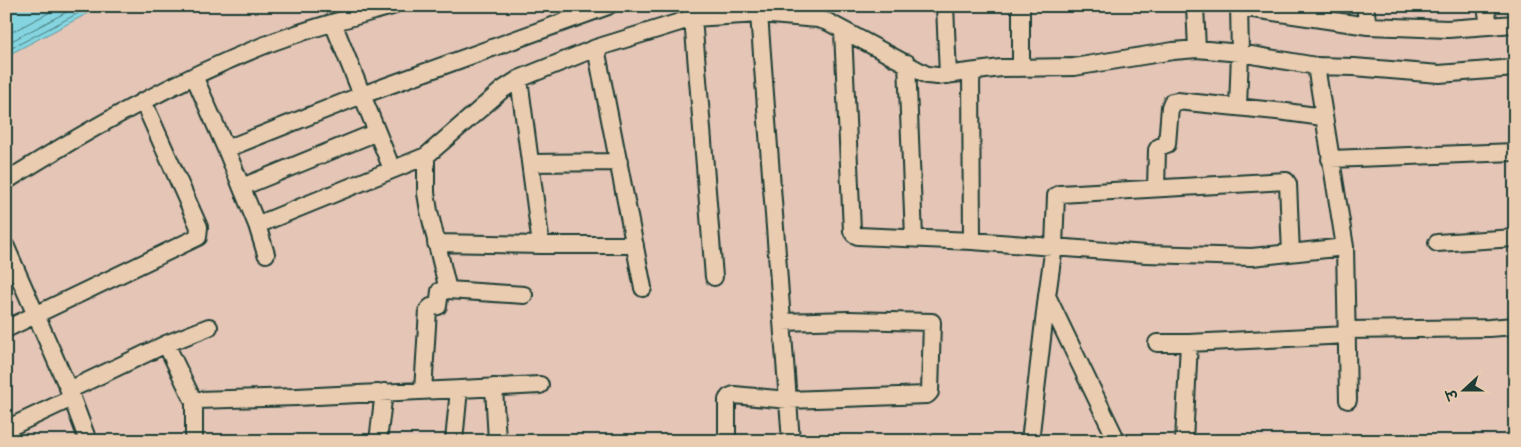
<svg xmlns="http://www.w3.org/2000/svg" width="1521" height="447" font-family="'Patrick Hand','Playpen Sans Deva',sans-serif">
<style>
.water{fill:#85d5e1;stroke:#5c989c}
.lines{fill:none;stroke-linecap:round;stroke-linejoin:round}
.shore{stroke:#487a79;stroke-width:1}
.minor-casing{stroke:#1f3d34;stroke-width:20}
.minor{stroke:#eacdb1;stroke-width:16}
</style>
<rect width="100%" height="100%" fill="#e4c5b6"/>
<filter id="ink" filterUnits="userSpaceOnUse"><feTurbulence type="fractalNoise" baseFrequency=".02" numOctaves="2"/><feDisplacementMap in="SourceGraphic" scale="10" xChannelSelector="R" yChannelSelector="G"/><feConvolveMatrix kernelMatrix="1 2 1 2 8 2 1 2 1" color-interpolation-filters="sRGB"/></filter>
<g filter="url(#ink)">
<path class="water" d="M 6,6 L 102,6 L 6,56 Z"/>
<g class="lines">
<path class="shore" d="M 6,35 L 62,6
M 6,44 L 78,6
M 6,51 L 92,6"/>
<defs>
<path id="minor" d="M 690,6 L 693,18 L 714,277
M 945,6 L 948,75
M 1021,6 L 1021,68
M 1195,6 L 1197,49
M 1365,6 L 1368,26
M 1486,6 L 1489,26
M 1239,7 L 1368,26 L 1448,29 L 1515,24
M 759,14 L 791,441
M 333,23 L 392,169
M 843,31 L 852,231 L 854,234 L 858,236 L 972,241 L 1146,254 L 1252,257 L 1345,247
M 596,48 L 643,288
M 907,63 L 914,238
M 1316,66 L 1345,247 L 1348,400
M 971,72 L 972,241
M 194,76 L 226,149 L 362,95 L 608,6
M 519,79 L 541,245 L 635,245
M 1238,107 L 1240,53 L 1239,6
M 226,149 L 257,225 L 266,254
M 426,156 L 426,193 L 429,211 L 448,290
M 1330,159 L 1515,152
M 530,163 L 619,162
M 6,181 C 89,129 174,81 265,45 C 306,29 349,18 392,6
M 242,187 L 377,132
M 1156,188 L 1157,150 L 1159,147 L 1167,144 L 1170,107 L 1172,102 L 1177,101 L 1286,112 L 1323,117
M 257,225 L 426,156 L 502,90 L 519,79 L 536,72 L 596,48 L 693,18 L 759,14 L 818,19 L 828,22 L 927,75 L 937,76 L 1001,68 L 1074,67 L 1173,51 L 1197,49 L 1240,53 L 1316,66 L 1354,67 L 1439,74 L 1515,68
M 436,243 L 541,245
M 1437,243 L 1515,238
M 6,247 L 69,390 L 88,441
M 1047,296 L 1117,441
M 6,329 L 198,237 L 199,227 L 143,101
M 1347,330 L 1489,328 L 1515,326
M 1157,343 L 1189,343 L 1347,335
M 166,344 L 209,327
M 494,387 L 497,441
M 69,390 L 166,344 L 194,402 L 194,441
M 423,391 L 428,310 L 431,307 L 438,306 L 440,291 L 448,290 L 524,295
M 194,402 L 198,400 L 297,397 L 540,385
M 6,429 L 72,398
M 378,441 L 384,392
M 454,441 L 459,389
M 727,441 L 727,400 L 729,397 L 734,395 L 788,400 L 927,395 L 930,392 L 932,322 L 848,320 L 782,322
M 1030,441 L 1047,296 L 1054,246 L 1056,196 L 1060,194 L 1286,181 L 1288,184 L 1291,253
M 1184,441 L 1189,343"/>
</defs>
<use href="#minor" class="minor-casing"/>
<use href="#minor" class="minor"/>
</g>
</g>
<rect width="1521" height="447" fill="none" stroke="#eacdb1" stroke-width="25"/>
<rect x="12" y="12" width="1496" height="422" fill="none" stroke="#1f3d34" stroke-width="2" filter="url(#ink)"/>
<g transform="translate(1464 390) rotate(249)" stroke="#eacdb1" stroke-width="4" paint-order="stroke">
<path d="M0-4L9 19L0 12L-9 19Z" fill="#1f3d34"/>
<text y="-8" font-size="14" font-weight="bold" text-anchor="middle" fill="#1f3d34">उ</text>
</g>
</svg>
